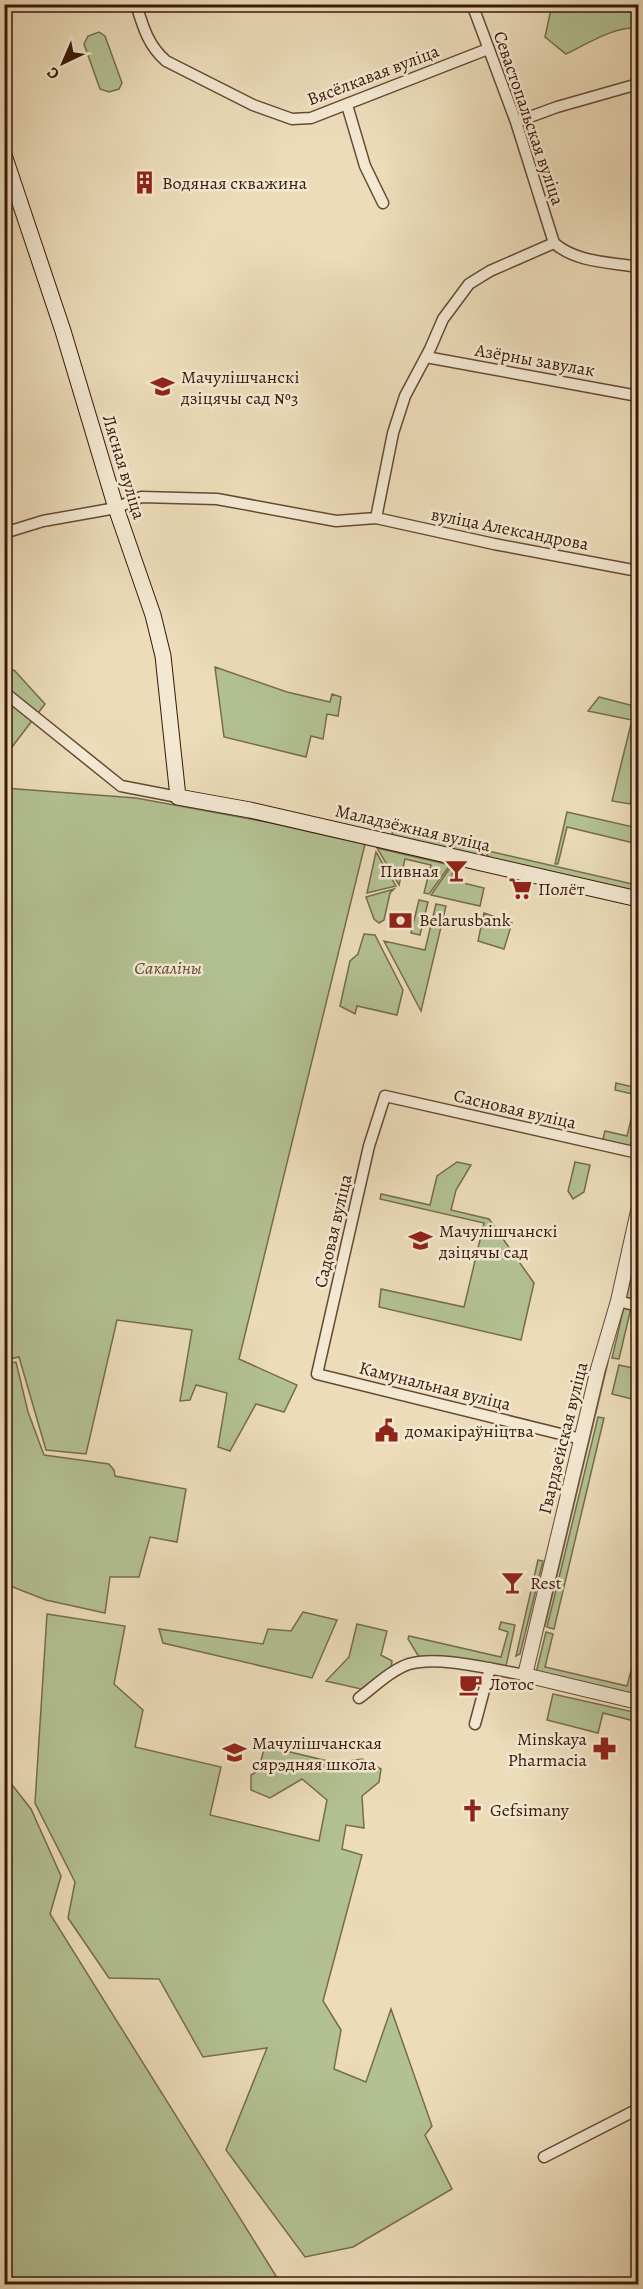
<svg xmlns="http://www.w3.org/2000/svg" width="643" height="2289" font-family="Alegreya,serif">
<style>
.green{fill:#b3c192;stroke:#766c4d;stroke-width:1.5}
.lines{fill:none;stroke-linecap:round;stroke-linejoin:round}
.minor-casing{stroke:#664934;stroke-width:13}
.tertiary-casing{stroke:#664934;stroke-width:16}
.secondary-casing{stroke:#3a1808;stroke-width:17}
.minor{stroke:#f3e8d2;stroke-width:10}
.tertiary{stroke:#f3e8d2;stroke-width:14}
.secondary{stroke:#f3e8d2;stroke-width:15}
.labels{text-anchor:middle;stroke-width:5;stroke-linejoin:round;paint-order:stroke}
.street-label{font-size:18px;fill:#3a1808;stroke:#f3e8d2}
.poi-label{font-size:18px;fill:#3a1808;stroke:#f3e8d2;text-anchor:start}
.park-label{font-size:18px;font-style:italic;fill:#5e4b31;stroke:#f3e8d2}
</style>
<rect width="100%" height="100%" fill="#ecdcb9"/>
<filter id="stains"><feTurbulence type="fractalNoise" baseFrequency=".00333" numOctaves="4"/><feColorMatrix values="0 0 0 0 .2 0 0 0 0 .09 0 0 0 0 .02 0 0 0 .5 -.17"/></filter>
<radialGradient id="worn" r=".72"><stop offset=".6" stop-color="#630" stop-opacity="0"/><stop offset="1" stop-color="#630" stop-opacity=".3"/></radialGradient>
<path class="green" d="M 562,5 L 638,5 L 638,29 C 618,24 585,45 566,54 L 545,37 L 551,9 Z
M 99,32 L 105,36 L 122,83 L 119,89 L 109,92 L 100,89 L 84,44 L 88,36 Z
M 215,667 L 287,692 L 330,702 L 332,694 L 341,697 L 338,716 L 327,714 L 323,739 L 311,736 L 306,757 L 224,737 Z
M 14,670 L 45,704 L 5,756 L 4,672 Z
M 599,697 L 638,707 L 638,769 L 630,804 L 612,801 L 632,720 L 588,711 Z
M 4,788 L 136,798 L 366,840 L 239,1359 L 297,1385 L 284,1412 L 256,1404 L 230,1451 L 218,1447 L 227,1393 L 196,1385 L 190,1400 L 180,1401 L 192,1330 L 117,1320 L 86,1454 L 46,1450 L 19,1357 L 5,1360 Z
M 567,812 L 638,828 L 638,844 L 567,827 L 558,864 L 555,864 Z
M 393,829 L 479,849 L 487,861 L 391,839 Z
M 377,848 L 450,865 L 429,894 L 424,893 L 431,865 L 405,859 L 399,885 Z
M 484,850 L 637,885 L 634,895 L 492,862 Z
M 376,852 L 396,886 L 367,893 Z
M 452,865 L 454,866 L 451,880 L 484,888 L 480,906 L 431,895 Z
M 394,889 L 390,893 L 384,920 L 379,923 L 374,919 L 366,897 Z
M 419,900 L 428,902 L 420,935 L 411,933 Z
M 436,904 L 446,906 L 421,1011 L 384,941 L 425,950 Z
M 484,913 L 512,923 L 504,949 L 478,941 Z
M 364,934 L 375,935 L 403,990 L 397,1015 L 357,1006 L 355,1014 L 340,1006 L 350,961 L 358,954 Z
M 616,1083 L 638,1088 L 638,1115 L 630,1149 L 602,1143 L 605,1131 L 627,1136 L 637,1095 L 615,1090 Z
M 457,1162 L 471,1165 L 456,1190 L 451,1210 L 489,1219 L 534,1283 L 521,1340 L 379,1307 L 381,1289 L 464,1307 L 484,1223 L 380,1199 L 381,1194 L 430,1205 L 437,1176 Z
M 575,1162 L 590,1165 L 584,1192 L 573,1199 L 568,1191 Z
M 638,1248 L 638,1277 L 633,1301 L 626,1299 Z
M 624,1307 L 631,1308 L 619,1359 L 612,1358 Z
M 16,1362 L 28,1412 L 44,1455 L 109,1464 L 114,1470 L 115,1476 L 186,1489 L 177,1542 L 150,1537 L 139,1577 L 110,1577 L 105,1613 L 46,1600 L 5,1584 L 5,1364 Z
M 603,1362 L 608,1362 L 545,1626 L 541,1622 Z
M 619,1365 L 638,1369 L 632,1399 L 612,1394 Z
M 598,1417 L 604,1418 L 554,1629 L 547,1627 Z
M 538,1560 L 543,1561 L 520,1654 L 516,1656 Z
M 303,1612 L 337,1620 L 312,1678 L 163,1643 L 159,1629 L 263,1644 L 268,1629 L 291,1631 Z
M 47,1614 L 125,1626 L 114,1684 L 143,1710 L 135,1747 L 221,1767 L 210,1815 L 319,1841 L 327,1800 L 302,1779 L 270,1798 L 251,1790 L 251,1775 L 258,1771 L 265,1746 L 336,1763 L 362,1759 L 381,1769 L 379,1782 L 362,1796 L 364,1828 L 346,1825 L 342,1849 L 362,1855 L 323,2001 L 341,2030 L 334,2069 L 366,2082 L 391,2009 L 432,2126 L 425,2135 L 452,2189 L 353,2247 L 305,2257 L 226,2150 L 267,2048 L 203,2057 L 159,1979 L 109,1978 L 68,1918 L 75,1882 L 35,1803 Z
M 501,1622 L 515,1625 L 506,1666 L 447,1657 L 419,1657 L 408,1639 L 409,1636 L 501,1657 L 508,1632 L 499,1629 Z
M 357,1624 L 387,1631 L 381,1655 L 392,1661 L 391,1668 L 361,1689 L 326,1681 L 349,1657 Z
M 546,1632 L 553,1634 L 545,1667 L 627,1686 L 633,1663 L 638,1665 L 638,1696 L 536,1673 Z
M 553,1694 L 638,1713 L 638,1722 L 603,1713 L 598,1733 L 547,1720 Z
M 5,1776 L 31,1809 L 61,1876 L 50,1914 L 281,2284 L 5,2284 Z"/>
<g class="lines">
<defs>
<path id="minor" d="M 136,4 C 143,27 148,45 166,61 L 253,105 L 292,119 L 311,118 L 488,49
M 472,4 L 516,122 L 554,243
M 347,105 L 365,166 L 383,203
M 516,122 L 557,107 L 638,84
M 554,243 C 577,263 610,262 638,267
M 426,357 L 638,396
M 376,518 L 393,433 L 405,396 L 430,349 L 443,319 L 469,284 L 490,271 L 554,243
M 4,533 L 43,521 L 116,508 L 141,497 L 217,499 L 336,521 L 376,518 L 494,544 L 638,571
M 4,692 L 121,786 L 178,797
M 618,1301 L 638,1306
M 581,1439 L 317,1374 L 369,1146 L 385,1096 L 638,1153
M 359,1698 C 374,1687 391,1670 409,1664 C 439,1655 494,1670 525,1675
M 475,1724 L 490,1668
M 544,2157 L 638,2109"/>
<path id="tertiary" d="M 638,1211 L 618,1301 L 598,1369 L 525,1675 L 638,1702"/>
<path id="secondary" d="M 4,155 L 63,331 L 116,508 L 153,615 L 163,656 L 178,797 L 250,810 L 638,899"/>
</defs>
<use href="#minor" class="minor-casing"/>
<use href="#tertiary" class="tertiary-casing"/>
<use href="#secondary" class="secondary-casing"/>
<use href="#minor" class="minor"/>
<use href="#tertiary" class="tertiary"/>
<use href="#secondary" class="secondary"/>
</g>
<defs>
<symbol id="building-bare" viewBox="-9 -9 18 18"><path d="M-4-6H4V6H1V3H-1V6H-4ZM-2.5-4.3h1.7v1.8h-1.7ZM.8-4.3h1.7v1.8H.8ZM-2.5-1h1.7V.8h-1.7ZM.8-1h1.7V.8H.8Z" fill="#8f2418" stroke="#f3e8d2" stroke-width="2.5" paint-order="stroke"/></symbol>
<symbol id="school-bare" viewBox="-9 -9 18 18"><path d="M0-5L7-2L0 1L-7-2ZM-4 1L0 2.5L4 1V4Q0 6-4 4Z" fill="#8f2418" stroke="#f3e8d2" stroke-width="2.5" paint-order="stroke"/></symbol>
<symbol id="bar-bare" viewBox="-9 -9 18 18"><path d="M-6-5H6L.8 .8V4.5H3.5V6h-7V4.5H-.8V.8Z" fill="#8f2418" stroke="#f3e8d2" stroke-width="2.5" paint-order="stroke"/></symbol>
<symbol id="supermarket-bare" viewBox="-9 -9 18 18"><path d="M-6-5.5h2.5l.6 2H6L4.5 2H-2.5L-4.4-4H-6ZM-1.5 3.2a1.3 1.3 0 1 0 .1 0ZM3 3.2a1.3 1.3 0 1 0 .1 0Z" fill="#8f2418" stroke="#f3e8d2" stroke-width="2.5" paint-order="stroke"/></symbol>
<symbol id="bank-bare" viewBox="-9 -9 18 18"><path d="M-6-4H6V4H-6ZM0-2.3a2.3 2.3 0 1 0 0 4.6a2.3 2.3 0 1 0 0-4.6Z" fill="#8f2418" stroke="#f3e8d2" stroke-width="2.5" paint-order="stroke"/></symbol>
<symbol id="civic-bare" viewBox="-9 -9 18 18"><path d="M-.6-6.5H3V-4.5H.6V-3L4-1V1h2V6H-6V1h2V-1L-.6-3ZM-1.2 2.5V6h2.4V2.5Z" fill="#8f2418" stroke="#f3e8d2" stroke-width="2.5" paint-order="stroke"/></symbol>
<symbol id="cafe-bare" viewBox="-9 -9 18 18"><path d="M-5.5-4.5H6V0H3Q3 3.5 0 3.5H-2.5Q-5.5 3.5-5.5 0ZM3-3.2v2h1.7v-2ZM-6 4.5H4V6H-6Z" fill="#8f2418" stroke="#f3e8d2" stroke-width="2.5" paint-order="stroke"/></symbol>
<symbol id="pharmacy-bare" viewBox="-9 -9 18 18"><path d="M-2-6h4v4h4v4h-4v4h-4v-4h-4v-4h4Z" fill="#8f2418" stroke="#f3e8d2" stroke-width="2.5" paint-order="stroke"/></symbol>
<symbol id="church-bare" viewBox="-9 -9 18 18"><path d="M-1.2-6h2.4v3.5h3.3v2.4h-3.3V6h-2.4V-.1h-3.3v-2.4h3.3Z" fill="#8f2418" stroke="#f3e8d2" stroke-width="2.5" paint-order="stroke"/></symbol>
</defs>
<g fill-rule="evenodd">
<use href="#building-bare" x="128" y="166" width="33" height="33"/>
<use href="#school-bare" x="146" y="370" width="33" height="33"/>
<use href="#bar-bare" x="440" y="854" width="33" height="33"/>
<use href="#supermarket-bare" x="504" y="872" width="33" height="33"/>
<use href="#bank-bare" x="384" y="904" width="33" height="33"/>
<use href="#school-bare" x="404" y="1224" width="33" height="33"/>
<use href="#civic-bare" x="370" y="1414" width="33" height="33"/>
<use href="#bar-bare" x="496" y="1566" width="33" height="33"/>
<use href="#cafe-bare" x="454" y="1668" width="33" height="33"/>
<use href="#pharmacy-bare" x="588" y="1732" width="33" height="33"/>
<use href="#school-bare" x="218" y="1736" width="33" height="33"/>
<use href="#church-bare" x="456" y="1794" width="33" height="33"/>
</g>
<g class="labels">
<g class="street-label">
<text transform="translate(373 75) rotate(-21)" y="6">Вясёлкавая вуліца</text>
<text transform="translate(529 118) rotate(71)" y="6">Севастопальская вуліца</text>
<text transform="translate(535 360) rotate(10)" y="6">Азёрны завулак</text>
<text transform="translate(124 467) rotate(73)" y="6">Лясная вуліца</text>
<text transform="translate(510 529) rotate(11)" y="6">вуліца Александрова</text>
<text transform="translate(413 828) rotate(13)" y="6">Маладзёжная вуліца</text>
<text transform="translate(515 1109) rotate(13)" y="6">Сасновая вуліца</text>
<text transform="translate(333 1231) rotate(-77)" y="6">Садовая вуліца</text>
<text transform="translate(435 1386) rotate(14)" y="6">Камунальная вуліца</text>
<text transform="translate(563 1438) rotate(-76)" y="6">Гвардзейская вуліца</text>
</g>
<g class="poi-label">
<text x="162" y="189">Водяная скважина</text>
<text x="181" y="383">Мачулішчанскі<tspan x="181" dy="21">дзіцячы сад №3</tspan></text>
<text x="439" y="877" text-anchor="end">Пивная</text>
<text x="538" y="895">Полёт</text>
<text x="419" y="926">Belarusbank</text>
<text x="439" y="1237">Мачулішчанскі<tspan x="439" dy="21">дзіцячы сад</tspan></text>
<text x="405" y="1437">домакіраўніцтва</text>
<text x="530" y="1589">Rest</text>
<text x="489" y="1690">Лотос</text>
<text x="587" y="1745" text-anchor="end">Minskaya<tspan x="587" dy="21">Pharmacia</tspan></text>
<text x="252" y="1749">Мачулішчанская<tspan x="252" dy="21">сярэдняя школа</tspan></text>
<text x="490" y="1816">Gefsimany</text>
</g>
<g class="park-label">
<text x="168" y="974">Сакаліны</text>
</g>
</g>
<rect width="643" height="2289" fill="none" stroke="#ecdcb9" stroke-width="24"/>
<rect x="6" y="6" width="631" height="2277" fill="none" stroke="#3a1808" stroke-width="3"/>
<rect x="12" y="12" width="619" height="2265" fill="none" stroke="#3a1808" stroke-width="1.5"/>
<g transform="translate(63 63) rotate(224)" stroke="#f3e8d2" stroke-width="4.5" paint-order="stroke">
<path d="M0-4.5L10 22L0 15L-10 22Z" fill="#3a1808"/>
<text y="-9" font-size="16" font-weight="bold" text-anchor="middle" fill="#3a1808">С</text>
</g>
<rect width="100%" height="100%" filter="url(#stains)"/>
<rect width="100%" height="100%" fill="url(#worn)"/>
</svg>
